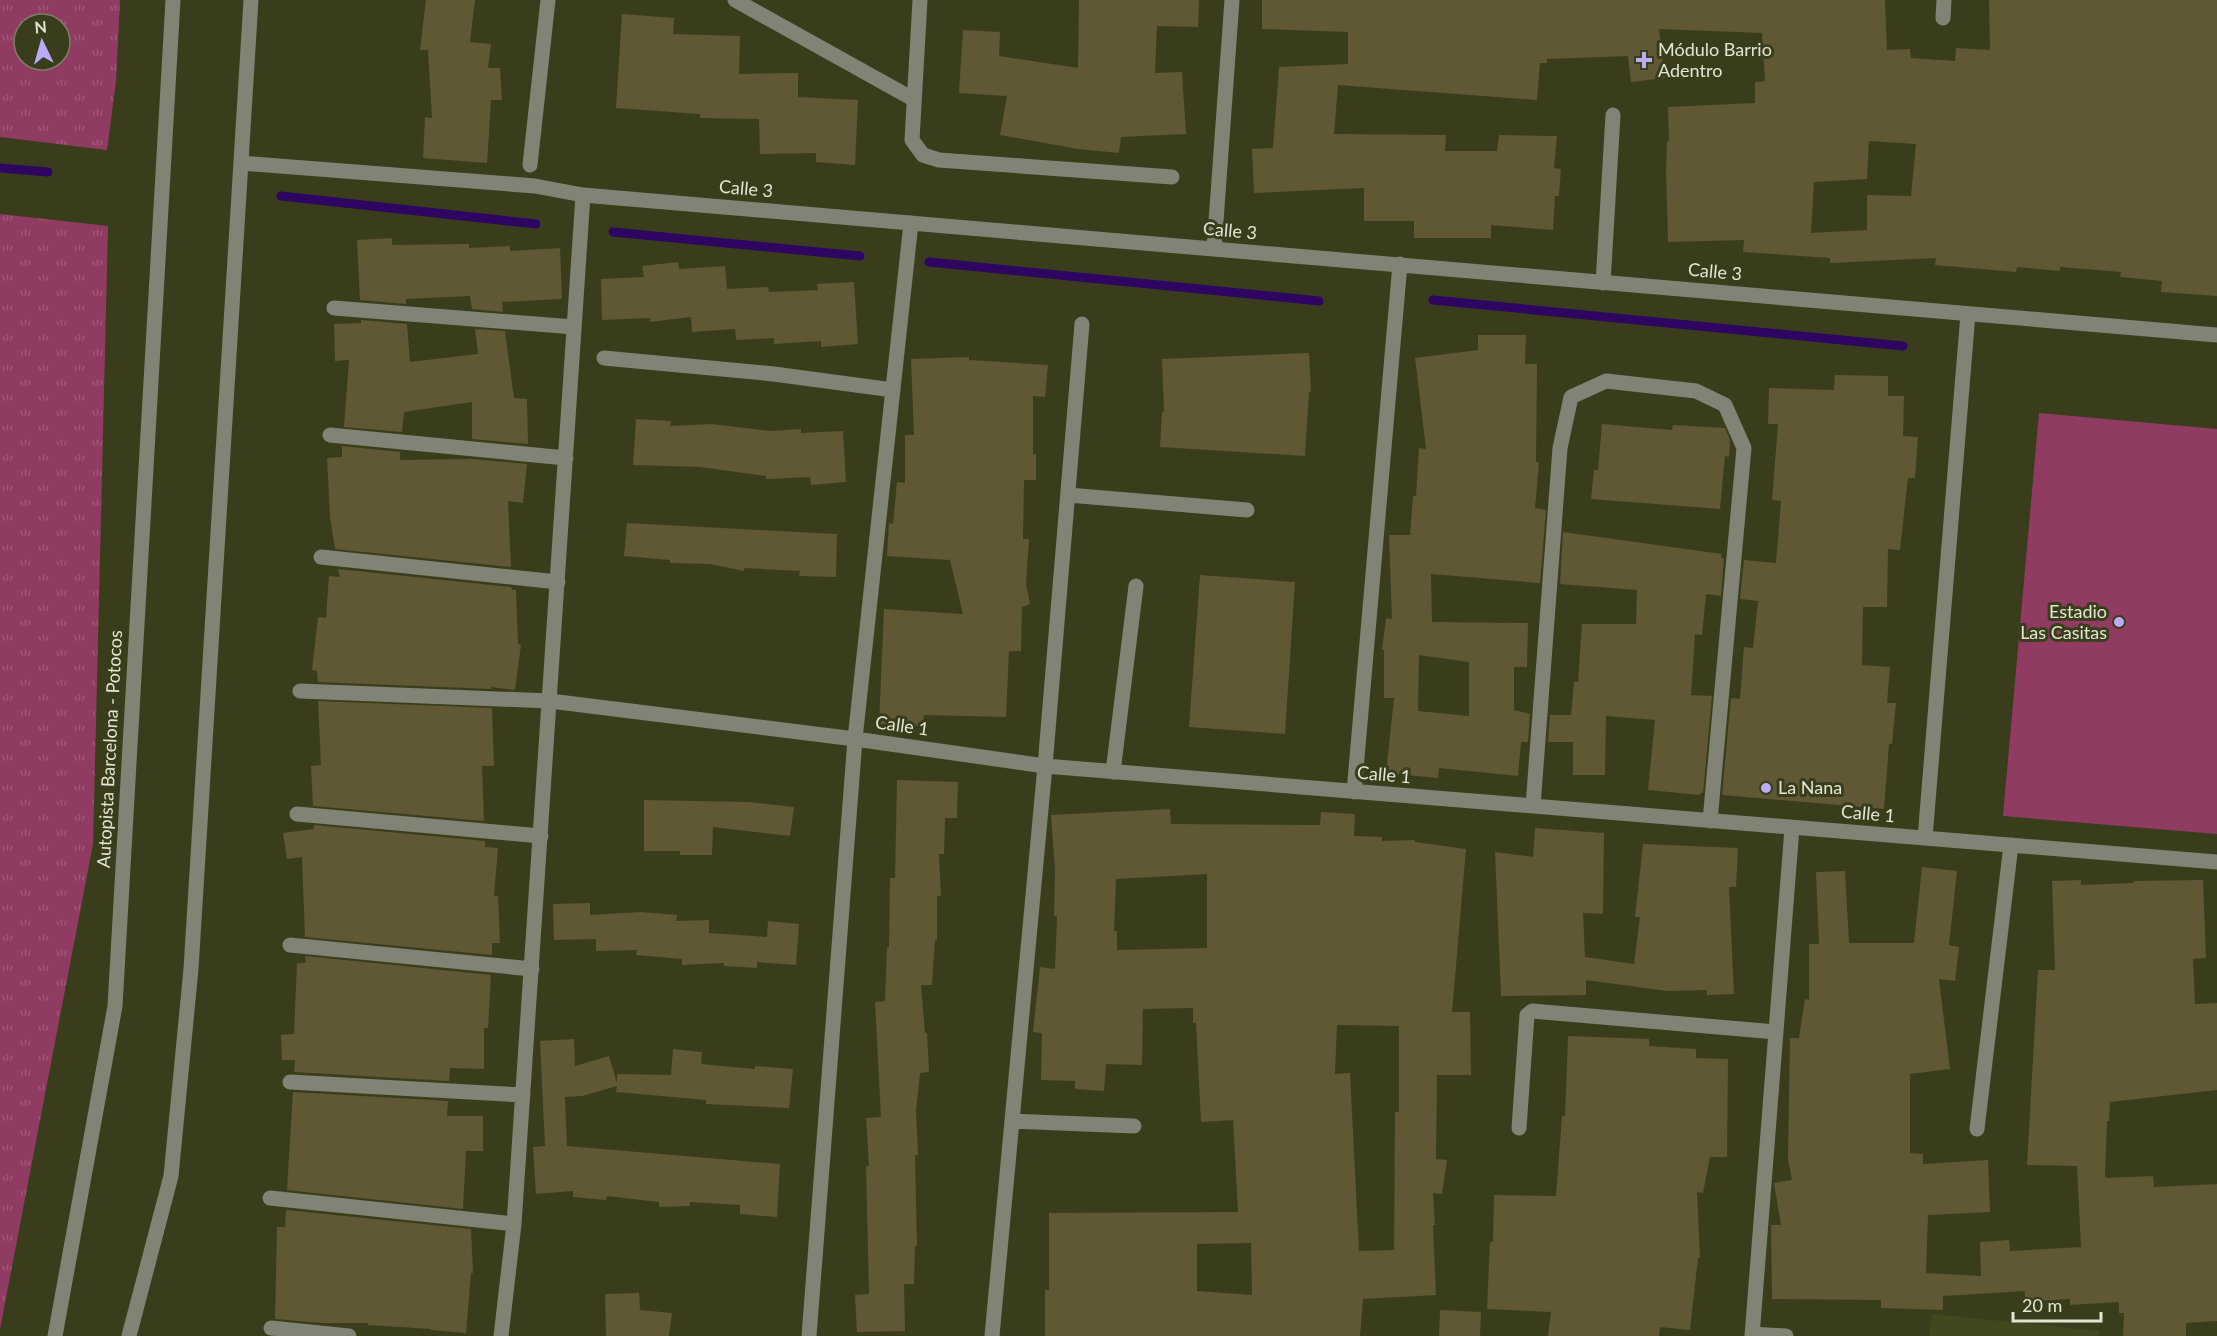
<svg xmlns="http://www.w3.org/2000/svg" width="2217" height="1336" font-family="Lato,sans-serif">
<style>
.built{fill:#434720}
.grass{fill:url(#grass-tufts);fill-rule:evenodd}
.garden{fill:#903c62}
.lines{fill:none;stroke-linecap:round;stroke-linejoin:round}
.stream{stroke:#2e0561;stroke-width:9}
.building{fill:#605735;fill-rule:evenodd}
.minor{stroke:#818374;stroke-width:15}
.poi-dot{fill:#bbaaf6;stroke:#393d1c;stroke-width:2}
.labels{text-anchor:middle;stroke-width:6;stroke-linejoin:round;paint-order:stroke}
.poi-label{font-size:18px;fill:#e2e5d2;stroke:#393d1c;text-anchor:start}
.street-label{font-size:18px;fill:#e2e5d2;stroke:#393d1c}
</style>
<defs>
<pattern id="grass-tufts" width="24" height="20" patternUnits="userSpaceOnUse" patternTransform="scale(1.5)"><rect width="24" height="20" fill="#903c62"/><path d="M3 7l-1-3M5 7V3M7 7l1-3M15 17l-1-3M17 17v-4M19 17l1-3" fill="none" stroke="#9f5878"/></pattern>
</defs>
<rect width="100%" height="100%" fill="#393d1c"/>
<path class="built" d="M 1932,1314 L 2100,1331 L 2099,1336 L 1929,1336 Z"/>
<path class="grass" d="M 0,0 L 120,0 L 116,81 L 107,150 L 0,137 ZM 24,24 L 60,24 L 60,60 L 24,60 Z
M 0,214 L 108,226 L 93,844 L 0,1329 Z"/>
<path class="garden" d="M 2039,413 L 2217,429 L 2217,834 L 2003,816 Z"/>
<g class="lines">
<path class="stream" d="M 0,168 L 48,172
M 281,196 L 536,224
M 613,232 L 860,256
M 929,262 L 1319,301
M 1433,300 L 1903,346"/>
</g>
<path class="building" d="M 426,0 L 475,0 L 470,42 L 491,44 L 488,68 L 500,68 L 502,100 L 491,100 L 487,163 L 423,158 L 425,117 L 432,118 L 428,50 L 420,50 Z
M 1079,0 L 1199,0 L 1198,27 L 1157,26 L 1155,73 L 1182,72 L 1186,134 L 1121,137 L 1119,153 L 1078,149 L 1000,135 L 1007,96 L 959,93 L 963,30 L 1000,32 L 999,56 L 1078,68 Z
M 1262,0 L 1885,0 L 1887,50 L 1910,49 L 1911,58 L 1955,61 L 1956,48 L 1990,50 L 1989,0 L 2217,0 L 2217,296 L 2161,292 L 2162,281 L 2120,277 L 2121,272 L 2060,267 L 2060,271 L 2017,267 L 2016,272 L 1935,265 L 1936,258 L 1830,263 L 1830,258 L 1743,252 L 1744,240 L 1668,242 L 1666,171 L 1667,141 L 1669,142 L 1668,107 L 1755,103 L 1755,82 L 1765,81 L 1762,33 L 1659,29 L 1665,78 L 1631,82 L 1628,56 L 1547,59 L 1547,63 L 1540,63 L 1537,100 L 1338,85 L 1334,134 L 1446,135 L 1445,151 L 1497,151 L 1499,135 L 1557,136 L 1554,168 L 1561,169 L 1559,196 L 1555,196 L 1553,230 L 1491,225 L 1491,238 L 1414,238 L 1414,221 L 1364,221 L 1364,188 L 1254,193 L 1252,149 L 1273,148 L 1279,67 L 1348,64 L 1348,32 L 1262,29 ZM 1869,141 L 1916,144 L 1911,196 L 1867,195 L 1867,230 L 1811,233 L 1814,182 L 1867,179 Z
M 622,14 L 674,18 L 673,34 L 740,36 L 739,74 L 798,73 L 798,97 L 858,100 L 855,165 L 816,162 L 816,153 L 760,154 L 759,119 L 700,118 L 700,114 L 616,108 Z
M 392,238 L 392,245 L 469,244 L 469,248 L 510,246 L 510,251 L 560,248 L 562,299 L 502,302 L 503,312 L 472,309 L 470,296 L 406,299 L 406,304 L 360,300 L 357,240 Z
M 678,262 L 679,269 L 725,266 L 727,289 L 768,287 L 769,292 L 818,290 L 817,284 L 854,282 L 858,344 L 821,347 L 821,341 L 774,344 L 774,338 L 736,340 L 735,329 L 692,332 L 691,317 L 650,322 L 650,318 L 602,320 L 601,279 L 644,277 L 642,266 Z
M 361,320 L 407,324 L 410,362 L 478,354 L 475,329 L 505,331 L 514,398 L 527,399 L 528,444 L 472,439 L 472,402 L 404,412 L 402,432 L 344,427 L 349,360 L 335,361 L 334,324 L 361,323 Z
M 1478,335 L 1526,335 L 1525,364 L 1537,364 L 1536,462 L 1539,462 L 1535,508 L 1546,510 L 1540,583 L 1431,574 L 1432,622 L 1528,623 L 1527,667 L 1514,667 L 1514,710 L 1530,714 L 1528,742 L 1521,742 L 1518,776 L 1439,768 L 1438,778 L 1386,773 L 1394,698 L 1384,698 L 1384,650 L 1382,650 L 1386,618 L 1392,619 L 1389,535 L 1410,535 L 1413,496 L 1416,496 L 1419,448 L 1426,449 L 1415,358 L 1478,350 ZM 1419,655 L 1469,662 L 1469,716 L 1418,711 Z
M 1309,353 L 1311,392 L 1309,392 L 1305,456 L 1160,447 L 1162,412 L 1164,412 L 1162,359 Z
M 969,357 L 969,360 L 1048,365 L 1045,397 L 1033,396 L 1033,454 L 1036,454 L 1036,480 L 1024,480 L 1023,539 L 1029,539 L 1026,584 L 1030,604 L 1022,607 L 1021,651 L 1009,651 L 1006,717 L 924,715 L 923,726 L 879,724 L 884,609 L 963,614 L 950,560 L 887,556 L 889,523 L 893,524 L 897,482 L 905,483 L 905,435 L 914,435 L 911,359 Z
M 1835,375 L 1888,376 L 1888,396 L 1904,396 L 1903,436 L 1918,437 L 1915,478 L 1908,478 L 1900,550 L 1888,549 L 1887,607 L 1863,607 L 1862,665 L 1890,667 L 1887,703 L 1896,703 L 1892,744 L 1889,744 L 1884,809 L 1722,795 L 1731,698 L 1740,699 L 1744,647 L 1753,648 L 1758,601 L 1740,599 L 1744,560 L 1776,563 L 1781,501 L 1772,500 L 1778,424 L 1768,424 L 1769,388 L 1834,390 Z
M 636,419 L 671,421 L 670,426 L 711,424 L 770,431 L 801,429 L 801,433 L 843,431 L 846,482 L 811,485 L 810,477 L 766,479 L 766,476 L 700,467 L 633,465 Z
M 1602,424 L 1672,430 L 1673,425 L 1725,428 L 1730,440 L 1729,457 L 1725,456 L 1720,509 L 1591,499 L 1594,470 L 1598,470 Z
M 342,446 L 400,452 L 400,460 L 472,459 L 527,464 L 523,503 L 508,501 L 511,567 L 335,549 L 330,517 L 327,458 L 342,457 Z
M 627,523 L 837,534 L 836,577 L 799,576 L 800,571 L 744,568 L 744,571 L 710,564 L 670,563 L 670,560 L 624,556 Z
M 1563,532 L 1722,554 L 1721,558 L 1724,558 L 1721,596 L 1706,594 L 1702,635 L 1695,634 L 1691,695 L 1712,696 L 1703,793 L 1700,793 L 1700,795 L 1648,790 L 1655,720 L 1606,716 L 1605,775 L 1573,775 L 1573,742 L 1548,742 L 1550,715 L 1571,715 L 1574,682 L 1578,682 L 1582,624 L 1636,624 L 1637,590 L 1560,584 Z
M 338,569 L 511,587 L 512,590 L 516,590 L 518,644 L 521,645 L 515,690 L 491,687 L 491,689 L 318,682 L 317,671 L 312,670 L 318,617 L 326,618 L 329,576 L 340,577 Z
M 1200,575 L 1295,582 L 1285,734 L 1189,727 Z
M 318,701 L 492,708 L 494,766 L 482,766 L 484,821 L 313,806 L 311,766 L 321,765 Z
M 897,780 L 958,782 L 957,818 L 945,818 L 944,854 L 939,854 L 941,896 L 937,896 L 937,940 L 935,940 L 932,985 L 921,985 L 925,1033 L 927,1033 L 929,1072 L 920,1073 L 916,1111 L 918,1155 L 915,1155 L 917,1246 L 915,1246 L 914,1284 L 904,1284 L 905,1331 L 857,1332 L 855,1295 L 869,1294 L 866,1166 L 869,1166 L 866,1118 L 881,1117 L 875,1002 L 885,1001 L 887,947 L 889,947 L 890,878 L 895,878 Z
M 644,800 L 749,802 L 794,807 L 790,836 L 713,827 L 712,855 L 680,855 L 680,851 L 644,851 Z
M 1170,809 L 1171,824 L 1320,825 L 1321,812 L 1355,814 L 1354,836 L 1382,837 L 1382,841 L 1415,840 L 1415,842 L 1466,849 L 1452,1012 L 1470,1012 L 1471,1075 L 1437,1075 L 1436,1159 L 1447,1160 L 1442,1194 L 1433,1193 L 1435,1225 L 1433,1225 L 1436,1295 L 1363,1299 L 1360,1336 L 1045,1336 L 1045,1290 L 1049,1290 L 1049,1213 L 1238,1212 L 1233,1120 L 1201,1122 L 1196,1023 L 1193,1023 L 1193,1008 L 1143,1009 L 1142,1065 L 1106,1064 L 1104,1091 L 1075,1089 L 1075,1081 L 1041,1080 L 1042,1033 L 1033,1032 L 1040,967 L 1055,969 L 1057,916 L 1054,916 L 1055,870 L 1051,815 ZM 1207,874 L 1207,948 L 1117,950 L 1117,931 L 1114,931 L 1116,879 ZM 1337,1025 L 1399,1026 L 1399,1112 L 1395,1112 L 1394,1250 L 1359,1251 L 1350,1073 L 1335,1074 ZM 1251,1243 L 1252,1295 L 1197,1291 L 1197,1244 Z
M 314,825 L 485,841 L 485,847 L 498,848 L 494,896 L 498,896 L 500,943 L 492,943 L 492,955 L 305,937 L 302,857 L 287,859 L 283,833 L 314,829 Z
M 1535,828 L 1604,833 L 1603,914 L 1583,913 L 1585,957 L 1634,964 L 1640,917 L 1635,917 L 1643,844 L 1738,848 L 1736,887 L 1729,887 L 1734,994 L 1707,995 L 1707,990 L 1667,991 L 1586,980 L 1586,995 L 1501,996 L 1495,852 L 1533,857 Z
M 1922,867 L 1957,871 L 1949,945 L 1959,947 L 1955,981 L 1939,979 L 1950,1069 L 1910,1074 L 1910,1153 L 1923,1154 L 1923,1164 L 1988,1160 L 1990,1212 L 1928,1215 L 1926,1273 L 1981,1276 L 1980,1242 L 2009,1240 L 2010,1251 L 2081,1247 L 2077,1166 L 2027,1165 L 2038,970 L 2055,970 L 2052,881 L 2081,880 L 2081,885 L 2134,883 L 2134,881 L 2203,880 L 2206,958 L 2193,959 L 2195,1004 L 2217,1003 L 2217,1090 L 2110,1102 L 2109,1121 L 2107,1121 L 2105,1176 L 2107,1178 L 2153,1176 L 2154,1187 L 2217,1184 L 2217,1321 L 2186,1323 L 2186,1336 L 2123,1336 L 2124,1313 L 2119,1313 L 2119,1302 L 2070,1305 L 2070,1299 L 2025,1302 L 2025,1291 L 1943,1296 L 1943,1310 L 1881,1308 L 1881,1300 L 1772,1299 L 1771,1225 L 1781,1225 L 1774,1183 L 1792,1180 L 1788,1159 L 1790,1038 L 1799,1038 L 1805,999 L 1809,1000 L 1809,944 L 1819,944 L 1816,872 L 1845,871 L 1849,943 L 1914,943 Z
M 590,903 L 590,915 L 640,912 L 677,915 L 676,921 L 709,920 L 709,933 L 767,937 L 768,921 L 799,924 L 796,965 L 757,962 L 757,968 L 724,966 L 724,963 L 682,965 L 682,959 L 636,955 L 637,950 L 596,951 L 596,939 L 554,940 L 553,904 Z
M 305,956 L 491,975 L 488,1028 L 484,1028 L 484,1069 L 450,1068 L 449,1081 L 294,1072 L 295,1060 L 282,1060 L 281,1035 L 294,1034 L 297,963 L 306,963 Z
M 1568,1036 L 1649,1039 L 1649,1046 L 1696,1049 L 1696,1058 L 1728,1059 L 1727,1157 L 1710,1157 L 1703,1193 L 1697,1192 L 1700,1258 L 1698,1258 L 1690,1330 L 1660,1327 L 1659,1336 L 1548,1336 L 1551,1312 L 1487,1309 L 1490,1242 L 1493,1242 L 1494,1195 L 1556,1196 L 1562,1116 L 1565,1116 Z
M 574,1039 L 575,1066 L 609,1056 L 617,1083 L 617,1074 L 671,1075 L 673,1049 L 702,1052 L 701,1064 L 755,1069 L 755,1066 L 793,1069 L 789,1108 L 706,1104 L 706,1100 L 616,1092 L 617,1086 L 582,1096 L 565,1097 L 567,1146 L 780,1164 L 777,1217 L 740,1214 L 740,1205 L 690,1202 L 690,1206 L 659,1207 L 659,1202 L 607,1196 L 606,1200 L 573,1197 L 573,1191 L 536,1194 L 533,1147 L 545,1146 L 540,1041 Z
M 293,1092 L 448,1101 L 447,1116 L 483,1116 L 483,1151 L 466,1151 L 463,1209 L 287,1190 Z
M 286,1210 L 471,1229 L 473,1273 L 471,1273 L 466,1333 L 431,1330 L 431,1329 L 368,1325 L 368,1323 L 322,1323 L 275,1319 L 277,1227 L 285,1227 Z
M 639,1293 L 640,1310 L 672,1313 L 669,1336 L 606,1336 L 605,1294 Z
M 1440,1310 L 1481,1312 L 1480,1336 L 1439,1336 Z"/>
<g class="lines">
<path class="minor" d="M 735,0 L 913,99
M 920,0 L 912,140 L 923,155 L 939,160 L 1172,177
M 1943,18 L 1944,0
M 241,163 L 535,186 L 583,195 L 2217,335
M 530,165 L 548,0
M 1214,249 L 1232,0
M 1603,283 L 1613,115
M 334,308 L 574,327
M 604,358 L 774,374 L 893,390
M 330,435 L 566,458
M 1068,495 L 1247,510
M 321,557 L 558,582
M 300,691 L 550,701 L 855,739 L 1045,766 L 2217,862
M 1113,772 L 1136,586
M 1354,792 L 1400,264
M 1533,806 L 1560,448 L 1571,397 L 1606,381 L 1696,391 L 1725,405 L 1744,448 L 1710,821
M 297,814 L 541,836
M 1925,838 L 1968,314
M 290,945 L 532,969
M 290,1082 L 523,1095
M 1012,1121 L 1134,1126
M 1519,1128 L 1527,1015 L 1532,1011 L 1776,1032
M 1977,1129 L 2011,845
M 270,1198 L 514,1224
M 271,1328 L 349,1336
M 1752,1334 L 1786,1336
M 55,1336 L 115,1006 L 173,0
M 129,1336 L 171,1176 L 191,969 L 251,0
M 501,1336 L 514,1224 L 583,195
M 809,1336 L 855,739 L 911,223
M 992,1336 L 1045,766 L 1082,324
M 1752,1336 L 1792,828"/>
</g>
<g class="poi-dot">
<path d="M1641 51h6v6h6v6h-6v6h-6v-6h-6v-6h6z"/>
<circle cx="2119" cy="622" r="6"/>
<circle cx="1766" cy="788" r="6"/>
</g>
<g class="labels">
<g class="poi-label">
<text x="1658" y="56">Módulo Barrio<tspan x="1658" dy="21">Adentro</tspan></text>
<text x="2107" y="618" text-anchor="end">Estadio<tspan x="2107" dy="21">Las Casitas</tspan></text>
<text x="1778" y="794">La Nana</text>
</g>
<g class="street-label">
<text transform="translate(746 189) rotate(5)" y="6">Calle 3</text>
<text transform="translate(1230 231) rotate(5)" y="6">Calle 3</text>
<text transform="translate(1715 272) rotate(5)" y="6">Calle 3</text>
<text transform="translate(902 726) rotate(8)" y="6">Calle 1</text>
<text transform="translate(110 749) rotate(-87)" y="6">Autopista Barcelona - Potocos</text>
<text transform="translate(1384 775) rotate(5)" y="6">Calle 1</text>
<text transform="translate(1868 814) rotate(5)" y="6">Calle 1</text>
</g>
</g>
<g transform="translate(42 42) rotate(355)"><circle r="28" fill="#393d1c" stroke="#7d8065" stroke-width="1.5"/>
<path d="M0-4.5L10 22L0 15L-10 22Z" fill="#bbaaf6"/>
<text y="-9" font-size="16" font-weight="bold" text-anchor="middle" fill="#e2e5d2">N</text>
</g>
<path d="M2013 1312v9h88v-9" fill="none" stroke="#e2e5d2" stroke-width="3"/>
<text x="2022" y="1312" font-size="18" fill="#e2e5d2" stroke="#393d1c" stroke-width="4.5" paint-order="stroke">20 m</text>
</svg>
